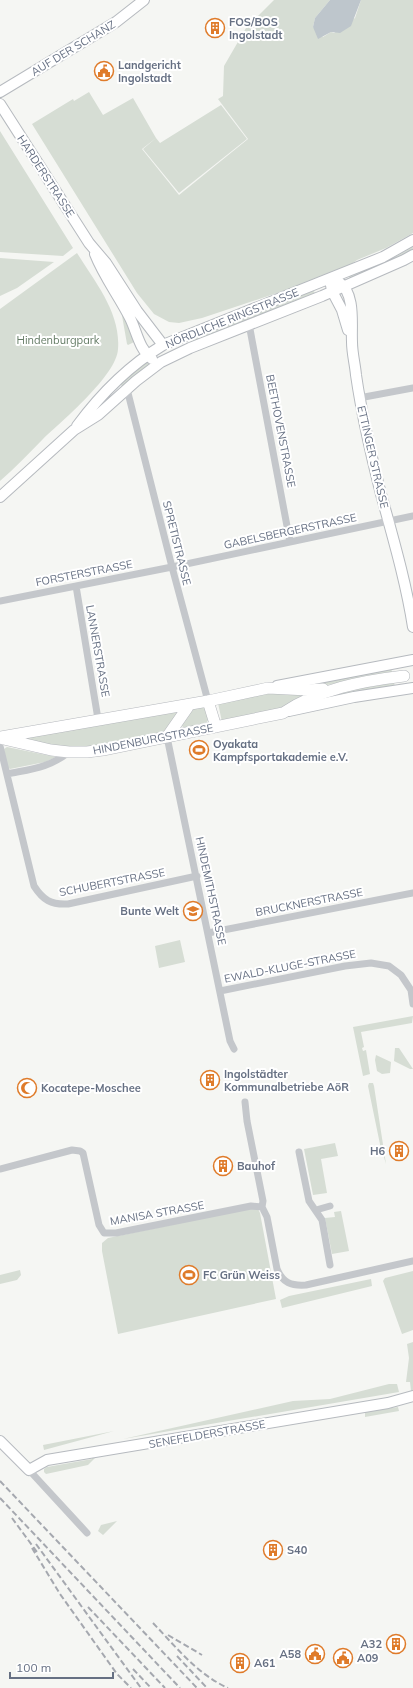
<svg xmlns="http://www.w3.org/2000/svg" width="413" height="1688" font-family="Mulish,sans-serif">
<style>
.green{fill:#d6ddd4}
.water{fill:#bec6cc}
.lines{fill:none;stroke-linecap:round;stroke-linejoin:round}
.secondary-casing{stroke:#b6babf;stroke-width:12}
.primary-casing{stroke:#b5b8bd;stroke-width:12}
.street{stroke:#c4c7cb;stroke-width:7}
.secondary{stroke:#fff;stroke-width:10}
.primary{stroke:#fff;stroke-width:11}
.rail{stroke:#a5a8af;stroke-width:2;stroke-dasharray:6 3;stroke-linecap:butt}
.labels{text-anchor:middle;stroke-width:4;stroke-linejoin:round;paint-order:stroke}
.poi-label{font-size:11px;font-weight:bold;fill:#667083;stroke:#fff;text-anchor:start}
.street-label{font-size:11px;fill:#667083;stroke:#fff}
.park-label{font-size:11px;fill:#647b65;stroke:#fff}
</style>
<rect width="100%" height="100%" fill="#f5f6f3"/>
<path class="green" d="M 274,0 L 330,0 L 315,18 L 313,27 L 323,37 L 331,32 L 334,33 L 355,18 L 361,0 L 413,0 L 413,233 L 386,248 L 357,260 L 349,266 L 301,285 L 202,318 L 179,323 L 169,322 L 154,314 L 137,293 L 32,124 L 73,99 L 74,101 L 89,92 L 103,115 L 133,98 L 156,138 L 142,149 L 179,195 L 248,139 L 218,99 L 223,96 L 224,66 L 246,28 Z
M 221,105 L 247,139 L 179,193 L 143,149 L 156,138 L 160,143 Z
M 0,131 L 73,248 L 63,256 L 0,252 Z
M 413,247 L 413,251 L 350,279 L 349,276 L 393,258 Z
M 77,253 C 95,282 121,313 118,349 C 117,375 62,421 43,439 C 29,453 15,468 0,481 L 0,309 Z
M 0,258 L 54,262 L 17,288 L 0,296 Z
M 313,290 L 315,293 L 190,344 L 189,340 Z
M 121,310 L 134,342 L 128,345 L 127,344 Z
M 148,361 L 148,366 L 123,387 L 120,384 Z
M 391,668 L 392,672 L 327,685 L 300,686 Z
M 394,683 L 395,686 L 308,701 L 361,688 Z
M 274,692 L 310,693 L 282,708 L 222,722 L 218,703 Z
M 204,706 L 209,718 L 207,722 L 185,729 L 181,725 L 191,709 Z
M 180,710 L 166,732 L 104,747 L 69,749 L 19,737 Z
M 7,747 L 56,757 L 45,762 L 10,769 L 7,767 L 4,749 Z
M 180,940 L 185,962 L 159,968 L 155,946 Z
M 413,1016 L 412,1023 L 361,1032 L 364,1047 L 362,1048 L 363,1051 L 366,1050 L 370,1074 L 363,1076 L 353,1027 Z
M 395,1048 L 399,1048 L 413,1069 L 410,1069 L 394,1061 Z
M 376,1055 L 391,1062 L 390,1073 L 382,1074 L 377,1071 L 375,1060 Z
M 369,1083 L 373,1083 L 374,1086 L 386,1164 L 383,1154 L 382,1154 L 368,1086 Z
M 335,1143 L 338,1156 L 321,1159 L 327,1193 L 313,1195 L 304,1149 Z
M 253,1208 L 258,1209 L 260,1213 L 276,1299 L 118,1334 L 102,1251 L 102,1243 L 108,1238 Z
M 341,1211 L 349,1251 L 332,1254 L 325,1218 L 335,1217 L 334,1212 Z
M 20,1270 L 21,1275 L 17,1280 L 0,1284 L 0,1275 Z
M 413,1271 L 413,1330 L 402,1334 L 383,1281 L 385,1278 Z
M 371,1279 L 372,1286 L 282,1308 L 280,1300 L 289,1296 Z
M 413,1342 L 413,1390 L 411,1391 L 410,1382 L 406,1382 L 409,1358 L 407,1344 Z
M 389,1384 L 397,1384 L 399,1392 L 123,1439 L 293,1401 L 330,1399 Z
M 398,1407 L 399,1411 L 365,1417 L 365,1412 Z
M 114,1431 L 44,1450 L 43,1445 Z
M 92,1457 L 96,1457 L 88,1465 L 46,1474 L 44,1472 L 44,1469 L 47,1467 L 92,1459 Z
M 117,1521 L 103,1535 L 98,1531 L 101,1525 Z"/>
<path class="water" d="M 330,0 L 361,0 L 351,26 L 340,33 L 331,32 L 318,39 L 313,27 L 315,18 Z"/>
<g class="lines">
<defs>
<path id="secondary" d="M 0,92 L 116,22 L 144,0
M 0,104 L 89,243 L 106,263 L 137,311 L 163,345
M 95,254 C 104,277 119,296 130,318 C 137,332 139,349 152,359
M 339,282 C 356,294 351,325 352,342 C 352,353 355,364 356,375 C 362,416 371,455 381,494 C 393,538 406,582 413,627
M 331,285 L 332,291 L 342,310 L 348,330
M 77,426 C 100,395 130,365 163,345 L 383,257 L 413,240
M 0,497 L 74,430 L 98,415 L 136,381 L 161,362 L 190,348 L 322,296 L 404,260 L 413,255
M 277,686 L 413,660
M 289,711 L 354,697 L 413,688
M 0,1441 L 29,1470 L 47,1460 L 388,1403 L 413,1396"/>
<path id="primary" d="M 208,701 L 216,727
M 1,737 L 208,701 L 268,688 L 308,690 L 323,689
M 167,737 L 190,704
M 0,738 L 51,750 L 69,752 L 87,752 L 103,750 L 283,713 C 319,689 362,681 404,676"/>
</defs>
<use href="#secondary" class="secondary-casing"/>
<use href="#primary" class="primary-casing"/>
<path class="street" d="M 249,324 L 290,542
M 127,389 L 172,567 L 208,701
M 359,398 L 413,388
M 76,586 L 98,719
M 0,601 L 172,567 L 413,516
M 167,737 L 230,1041 L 234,1049
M 0,746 L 34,886 C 43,900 51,905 68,904 L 197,876
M 7,774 C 31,769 49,768 69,752
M 208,933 L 413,893
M 220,991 L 345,966 L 371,963 L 389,966 L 401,975 L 411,990 L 413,1004
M 245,1102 L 247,1121 L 263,1201 L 262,1207
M 299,1152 L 309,1201 L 322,1220 L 330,1265
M 0,1169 L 72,1150 L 80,1151 L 83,1153 L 99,1225 L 104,1233 L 116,1233 L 251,1206 L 262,1207
M 262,1207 L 267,1217 L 277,1269 C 283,1283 291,1286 306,1285 L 413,1261
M 316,1210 L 330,1206
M 29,1470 L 87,1533"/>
<use href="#secondary" class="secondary"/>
<use href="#primary" class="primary"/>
<path class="rail" d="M 0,1481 L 197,1688
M 0,1498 L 180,1688
M 12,1518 L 37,1552
M 36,1544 L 141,1688
M 32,1548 L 60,1594 L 117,1674 L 131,1688
M 88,1607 L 165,1688
M 153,1623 C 176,1647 197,1674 228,1688
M 168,1635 L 202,1655
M 177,1656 L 207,1688
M 133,1669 L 151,1688"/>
</g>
<defs>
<symbol id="building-ring" viewBox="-11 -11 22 22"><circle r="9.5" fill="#fff" stroke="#df7b2a" stroke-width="1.5"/><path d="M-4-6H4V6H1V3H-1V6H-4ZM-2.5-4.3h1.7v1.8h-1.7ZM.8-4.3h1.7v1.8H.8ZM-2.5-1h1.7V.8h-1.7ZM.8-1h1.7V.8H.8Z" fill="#df7b2a"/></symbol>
<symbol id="civic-ring" viewBox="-11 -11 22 22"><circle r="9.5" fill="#fff" stroke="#df7b2a" stroke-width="1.5"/><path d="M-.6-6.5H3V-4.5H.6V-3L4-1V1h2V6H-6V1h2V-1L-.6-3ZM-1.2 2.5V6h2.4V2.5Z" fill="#df7b2a"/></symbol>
<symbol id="stadium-ring" viewBox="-11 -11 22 22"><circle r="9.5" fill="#fff" stroke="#df7b2a" stroke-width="1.5"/><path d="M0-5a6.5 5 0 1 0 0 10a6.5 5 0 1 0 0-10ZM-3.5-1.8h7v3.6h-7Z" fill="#df7b2a"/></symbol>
<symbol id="school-ring" viewBox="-11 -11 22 22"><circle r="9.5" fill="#fff" stroke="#df7b2a" stroke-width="1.5"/><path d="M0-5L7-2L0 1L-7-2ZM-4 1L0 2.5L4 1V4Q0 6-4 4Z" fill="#df7b2a"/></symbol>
<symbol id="mosque-ring" viewBox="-11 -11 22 22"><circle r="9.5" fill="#fff" stroke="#df7b2a" stroke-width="1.5"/><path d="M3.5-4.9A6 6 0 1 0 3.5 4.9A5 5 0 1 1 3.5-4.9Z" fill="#df7b2a"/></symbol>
</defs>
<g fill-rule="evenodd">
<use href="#building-ring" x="204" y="17" width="22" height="22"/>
<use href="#civic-ring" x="93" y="60" width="22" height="22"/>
<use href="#stadium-ring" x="188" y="739" width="22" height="22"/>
<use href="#school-ring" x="182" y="900" width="22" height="22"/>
<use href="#building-ring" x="199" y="1069" width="22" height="22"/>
<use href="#mosque-ring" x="16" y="1077" width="22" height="22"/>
<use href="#building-ring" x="388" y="1140" width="22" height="22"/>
<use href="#building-ring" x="212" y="1155" width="22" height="22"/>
<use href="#stadium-ring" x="178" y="1264" width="22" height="22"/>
<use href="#building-ring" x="262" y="1539" width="22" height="22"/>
<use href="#building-ring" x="385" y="1633" width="22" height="22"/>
<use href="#civic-ring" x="304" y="1643" width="22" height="22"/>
<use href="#civic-ring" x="332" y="1647" width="22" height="22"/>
<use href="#building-ring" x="229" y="1652" width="22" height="22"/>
</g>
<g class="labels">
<g class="poi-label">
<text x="229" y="26">FOS/BOS<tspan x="229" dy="13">Ingolstadt</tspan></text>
<text x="118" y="69">Landgericht<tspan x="118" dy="13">Ingolstadt</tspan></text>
<text x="213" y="748">Oyakata<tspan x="213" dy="13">Kampfsportakademie e.V.</tspan></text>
<text x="179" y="915" text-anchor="end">Bunte Welt</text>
<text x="224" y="1078">Ingolstädter<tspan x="224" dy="13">Kommunalbetriebe AöR</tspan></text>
<text x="41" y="1092">Kocatepe-Moschee</text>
<text x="385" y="1155" text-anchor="end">H6</text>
<text x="237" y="1170">Bauhof</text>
<text x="203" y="1279">FC Grün Weiss</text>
<text x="287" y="1554">S40</text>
<text x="382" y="1648" text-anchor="end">A32</text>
<text x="301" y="1658" text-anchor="end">A58</text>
<text x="357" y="1662">A09</text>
<text x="254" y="1667">A61</text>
</g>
<g class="street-label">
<text transform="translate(73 48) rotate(-31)" y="4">AUF DER SCHANZ</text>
<text transform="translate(46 176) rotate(57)" y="4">HARDERSTRASSE</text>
<text transform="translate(232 318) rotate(-22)" y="4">NÖRDLICHE RINGSTRASSE</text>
<text transform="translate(281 431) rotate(79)" y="4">BEETHOVENSTRASSE</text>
<text transform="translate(373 457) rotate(77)" y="4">ETTINGER STRASSE</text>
<text transform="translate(290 531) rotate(-12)" y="4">GABELSBERGERSTRASSE</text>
<text transform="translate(177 543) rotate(76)" y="4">SPRETISTRASSE</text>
<text transform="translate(84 573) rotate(-11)" y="4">FORSTERSTRASSE</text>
<text transform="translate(98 651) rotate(80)" y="4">LANNERSTRASSE</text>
<text transform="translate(153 739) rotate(-11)" y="4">HINDENBURGSTRASSE</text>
<text transform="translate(112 882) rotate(-11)" y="4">SCHUBERTSTRASSE</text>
<text transform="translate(211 891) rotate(78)" y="4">HINDEMITHSTRASSE</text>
<text transform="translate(309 902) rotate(-11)" y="4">BRUCKNERSTRASSE</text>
<text transform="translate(290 966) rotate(-11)" y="4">EWALD-KLUGE-STRASSE</text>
<text transform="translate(157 1213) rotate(-10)" y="4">MANISA STRASSE</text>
<text transform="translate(207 1434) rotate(-10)" y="4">SENEFELDERSTRASSE</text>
</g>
<g class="park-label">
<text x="58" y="344">Hindenburgpark</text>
</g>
</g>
<path d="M10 1672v6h103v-6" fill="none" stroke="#667083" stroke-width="2"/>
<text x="16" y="1672" font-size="12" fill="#667083" stroke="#ffffff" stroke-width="3" paint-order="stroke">100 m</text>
</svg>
